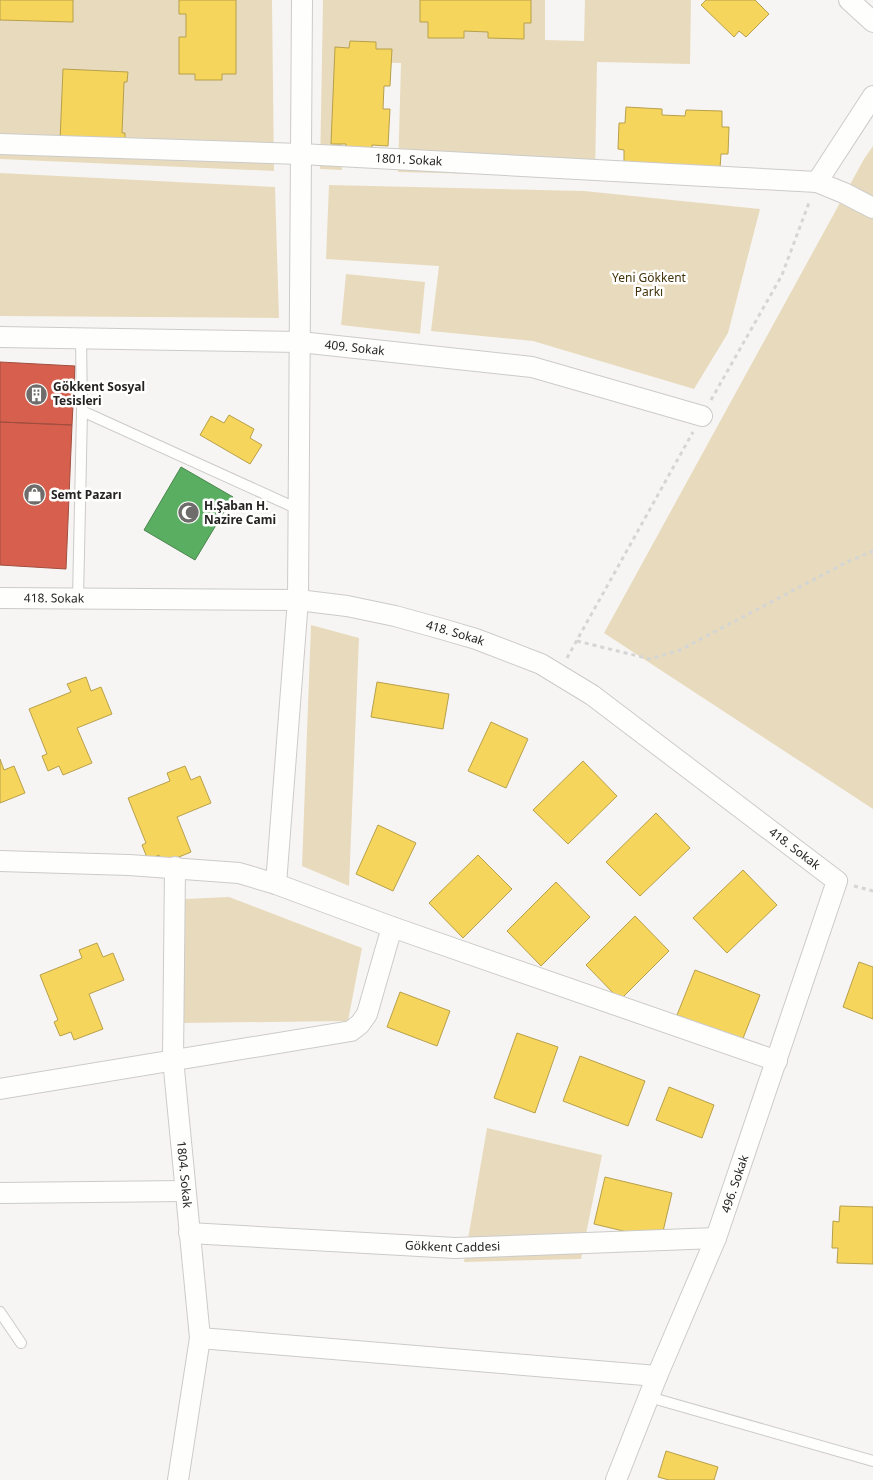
<svg xmlns="http://www.w3.org/2000/svg" width="873" height="1480" font-family="'Noto Sans',sans-serif">
<style>
.green{fill:#e8dbbd}
.homes{fill:#f6d55c;stroke:#b7a04b}
.shops{fill:#d6604d;stroke:#a14e40}
.public{fill:#5aae61;stroke:#4a854e}
.lines{fill:none;stroke-linecap:round;stroke-linejoin:round}
.lane-casing{stroke:#cccbc9;stroke-width:12}
.street-casing{stroke:#cccbc9;stroke-width:22}
.path{stroke:#d5d5d4;stroke-width:3;stroke-dasharray:4 4;stroke-linecap:butt}
.lane{stroke:#fefefd;stroke-width:10}
.street{stroke:#fefefd;stroke-width:20}
.labels{text-anchor:middle;stroke-width:5;stroke-linejoin:round;paint-order:stroke}
.street-label{font-size:12px;fill:#252422;stroke:#fff}
.park-label{font-size:12px;fill:#42330a;stroke:#fff}
.poi-label{font-size:12px;font-weight:bold;fill:#252422;stroke:#fff;text-anchor:start}
</style>
<rect width="100%" height="100%" fill="#f7f5f3"/>
<path class="green" d="M 0,0 L 272,0 L 274,171 L 0,159 Z
M 323,0 L 545,0 L 545,40 L 584,41 L 585,0 L 691,0 L 690,64 L 597,62 L 595,177 L 398,172 L 401,63 L 344,62 L 342,170 L 320,169 Z
M 873,146 L 873,809 L 604,633 L 864,159 Z
M 0,173 L 275,187 L 279,318 L 0,316 Z
M 329,185 L 584,191 L 760,209 L 728,333 L 694,389 L 533,341 L 431,331 L 439,266 L 326,259 Z
M 346,274 L 425,282 L 420,334 L 341,325 Z
M 311,625 L 359,638 L 349,886 L 302,866 Z
M 229,897 L 362,948 L 348,1021 L 182,1023 L 185,899 Z
M 487,1128 L 602,1155 L 581,1259 L 464,1262 Z"/>
<path class="homes" d="M 0,0 L 73,0 L 73,22 L 0,20 Z
M 179,0 L 236,0 L 236,74 L 222,74 L 222,80 L 195,80 L 195,74 L 179,74 L 179,37 L 186,37 L 186,14 L 179,14 Z
M 420,0 L 531,0 L 531,23 L 524,23 L 524,39 L 488,38 L 488,32 L 464,31 L 464,38 L 428,38 L 428,22 L 420,22 Z
M 706,0 L 755,0 L 769,14 L 746,37 L 739,31 L 734,37 L 701,5 Z
M 350,41 L 376,42 L 376,49 L 392,49 L 390,86 L 384,86 L 383,109 L 390,109 L 388,146 L 372,145 L 372,153 L 345,152 L 346,144 L 331,144 L 335,47 L 349,48 Z
M 63,69 L 128,72 L 127,82 L 124,82 L 122,133 L 125,133 L 125,144 L 60,141 Z
M 626,107 L 662,109 L 662,115 L 685,116 L 686,110 L 722,111 L 722,127 L 729,127 L 728,154 L 721,154 L 720,168 L 624,164 L 624,150 L 618,149 L 619,123 L 625,123 Z
M 229,415 L 254,429 L 250,438 L 262,445 L 250,464 L 200,435 L 211,416 L 224,423 Z
M 86,677 L 91,691 L 101,687 L 112,714 L 77,728 L 92,763 L 63,775 L 59,766 L 48,771 L 42,756 L 47,754 L 29,709 L 71,692 L 67,684 Z
M 377,682 L 449,694 L 443,729 L 371,717 Z
M 491,722 L 528,739 L 506,788 L 468,771 Z
M 0,759 L 4,770 L 14,766 L 25,793 L 0,803 Z
M 583,761 L 617,796 L 568,844 L 533,810 Z
M 185,766 L 191,780 L 200,776 L 211,803 L 177,817 L 191,852 L 162,864 L 159,855 L 148,860 L 142,845 L 146,843 L 128,798 L 170,781 L 167,773 Z
M 656,813 L 690,848 L 640,896 L 606,862 Z
M 378,825 L 416,843 L 393,891 L 356,874 Z
M 478,855 L 512,889 L 463,938 L 429,903 Z
M 743,870 L 777,905 L 727,953 L 693,918 Z
M 556,882 L 590,917 L 541,966 L 507,931 Z
M 635,916 L 669,951 L 620,1000 L 586,965 Z
M 97,943 L 103,957 L 113,953 L 124,980 L 89,994 L 103,1029 L 74,1040 L 71,1032 L 60,1036 L 54,1022 L 58,1020 L 40,975 L 82,958 L 79,950 Z
M 859,962 L 873,967 L 873,1019 L 843,1007 Z
M 695,970 L 760,995 L 742,1041 L 677,1015 Z
M 400,992 L 450,1011 L 437,1046 L 387,1027 Z
M 517,1033 L 558,1047 L 535,1113 L 494,1098 Z
M 580,1056 L 645,1081 L 628,1126 L 563,1101 Z
M 669,1087 L 714,1105 L 702,1138 L 656,1120 Z
M 605,1177 L 672,1193 L 661,1240 L 594,1224 Z
M 840,1206 L 873,1207 L 873,1264 L 837,1263 L 838,1248 L 832,1248 L 833,1221 L 839,1222 Z
M 666,1451 L 718,1467 L 714,1480 L 669,1480 L 658,1477 Z"/>
<path class="shops" d="M 0,362 L 75,366 L 72,425 L 0,422 Z
M 0,422 L 72,425 L 66,569 L 0,565 Z"/>
<path class="public" d="M 181,467 L 233,497 L 195,560 L 144,530 Z"/>
<g class="lines">
<defs>
<path id="lane" d="M 82,411 L 298,509
M 78,599 L 82,411 L 81,338
M 0,1312 L 21,1343
M 649,1397 L 873,1461"/>
<g id="street">
<path d="M 849,0 L 873,22"/>
<path id="s1" d="M 0,144 L 301,154 L 817,182 L 844,193 L 873,208"/>
<path d="M 817,182 L 873,96"/>
<path id="s2" d="M 0,337 L 300,342 L 532,367 L 702,416"/>
<path id="s3" d="M 0,598 L 298,600 L 347,606 L 395,616 L 442,629 L 476,639 L 541,664 L 592,695 L 837,881 L 716,1238 L 657,1376 L 616,1480"/>
<path d="M 0,861 L 129,865 L 239,873 L 276,884 L 392,927 L 777,1061"/>
<path id="s4" d="M 175,867 L 173,1059 L 200,1338 L 178,1480"/>
<path d="M 276,884 L 298,600 L 302,0"/>
<path d="M 0,1089 L 351,1031 L 360,1024 L 367,1014 L 392,927"/>
<path d="M 0,1193 L 185,1191"/>
<path id="s5" d="M 189,1233 L 455,1248 L 716,1238"/>
<path d="M 200,1338 L 657,1376"/>
</g>
</defs>
<use href="#lane" class="lane-casing"/>
<use href="#street" class="street-casing"/>
<path class="path" d="M 711,400 L 782,275 L 810,200
M 577,641 L 650,659 L 680,650 L 847,562 L 873,551
M 567,658 L 693,432
M 854,886 L 873,891"/>
<use href="#lane" class="lane"/>
<use href="#street" class="street"/>
</g>
<defs>
<symbol id="building-disc" viewBox="-11 -11 22 22"><circle r="9.5" fill="#6e6d6b" stroke="#fff"/><path d="M-4-6H4V6H1V3H-1V6H-4ZM-2.5-4.3h1.7v1.8h-1.7ZM.8-4.3h1.7v1.8H.8ZM-2.5-1h1.7V.8h-1.7ZM.8-1h1.7V.8H.8Z" fill="#fff"/></symbol>
<symbol id="shop-disc" viewBox="-11 -11 22 22"><circle r="9.5" fill="#6e6d6b" stroke="#fff"/><path d="M-5-2.5h2.3a2.7 3.5 0 0 1 5.4 0H5L5.5 6h-11ZM-1.5-2.5h3a1.5 2.3 0 0 0-3 0Z" fill="#fff"/></symbol>
<symbol id="mosque-disc" viewBox="-11 -11 22 22"><circle r="9.5" fill="#6e6d6b" stroke="#fff"/><path d="M3.5-4.9A6 6 0 1 0 3.5 4.9A5 5 0 1 1 3.5-4.9Z" fill="#fff"/></symbol>
</defs>
<g fill-rule="evenodd">
<use href="#building-disc" x="24" y="382" width="25" height="25"/>
<use href="#shop-disc" x="22" y="482" width="25" height="25"/>
<use href="#mosque-disc" x="176" y="500" width="25" height="25"/>
</g>
<g class="labels">
<g class="street-label">
<text dy="4" stroke="none"><textPath href="#s1" startOffset="409">1801. Sokak</textPath></text>
<text dy="4" stroke="none"><textPath href="#s2" startOffset="355">409. Sokak</textPath></text>
<text dy="4" stroke="none"><textPath href="#s3" startOffset="54">418. Sokak</textPath></text>
<text dy="4" stroke="none"><textPath href="#s3" startOffset="459">418. Sokak</textPath></text>
<text dy="4" stroke="none"><textPath href="#s3" startOffset="864">418. Sokak</textPath></text>
<text dy="4" stroke="none"><textPath href="#s4" startOffset="308">1804. Sokak</textPath></text>
<text transform="translate(735 1184) rotate(-71)" y="4">496. Sokak</text>
<text dy="4" stroke="none"><textPath href="#s5" startOffset="264">Gökkent Caddesi</textPath></text>
</g>
<g class="park-label">
<text x="649" y="282">Yeni Gökkent<tspan x="649" dy="14">Parkı</tspan></text>
</g>
<g class="poi-label">
<text x="53" y="391">Gökkent Sosyal<tspan x="53" dy="14">Tesisleri</tspan></text>
<text x="51" y="499">Semt Pazarı</text>
<text x="204" y="510">H.Şaban H.<tspan x="204" dy="14">Nazire Cami</tspan></text>
</g>
</g>
</svg>
